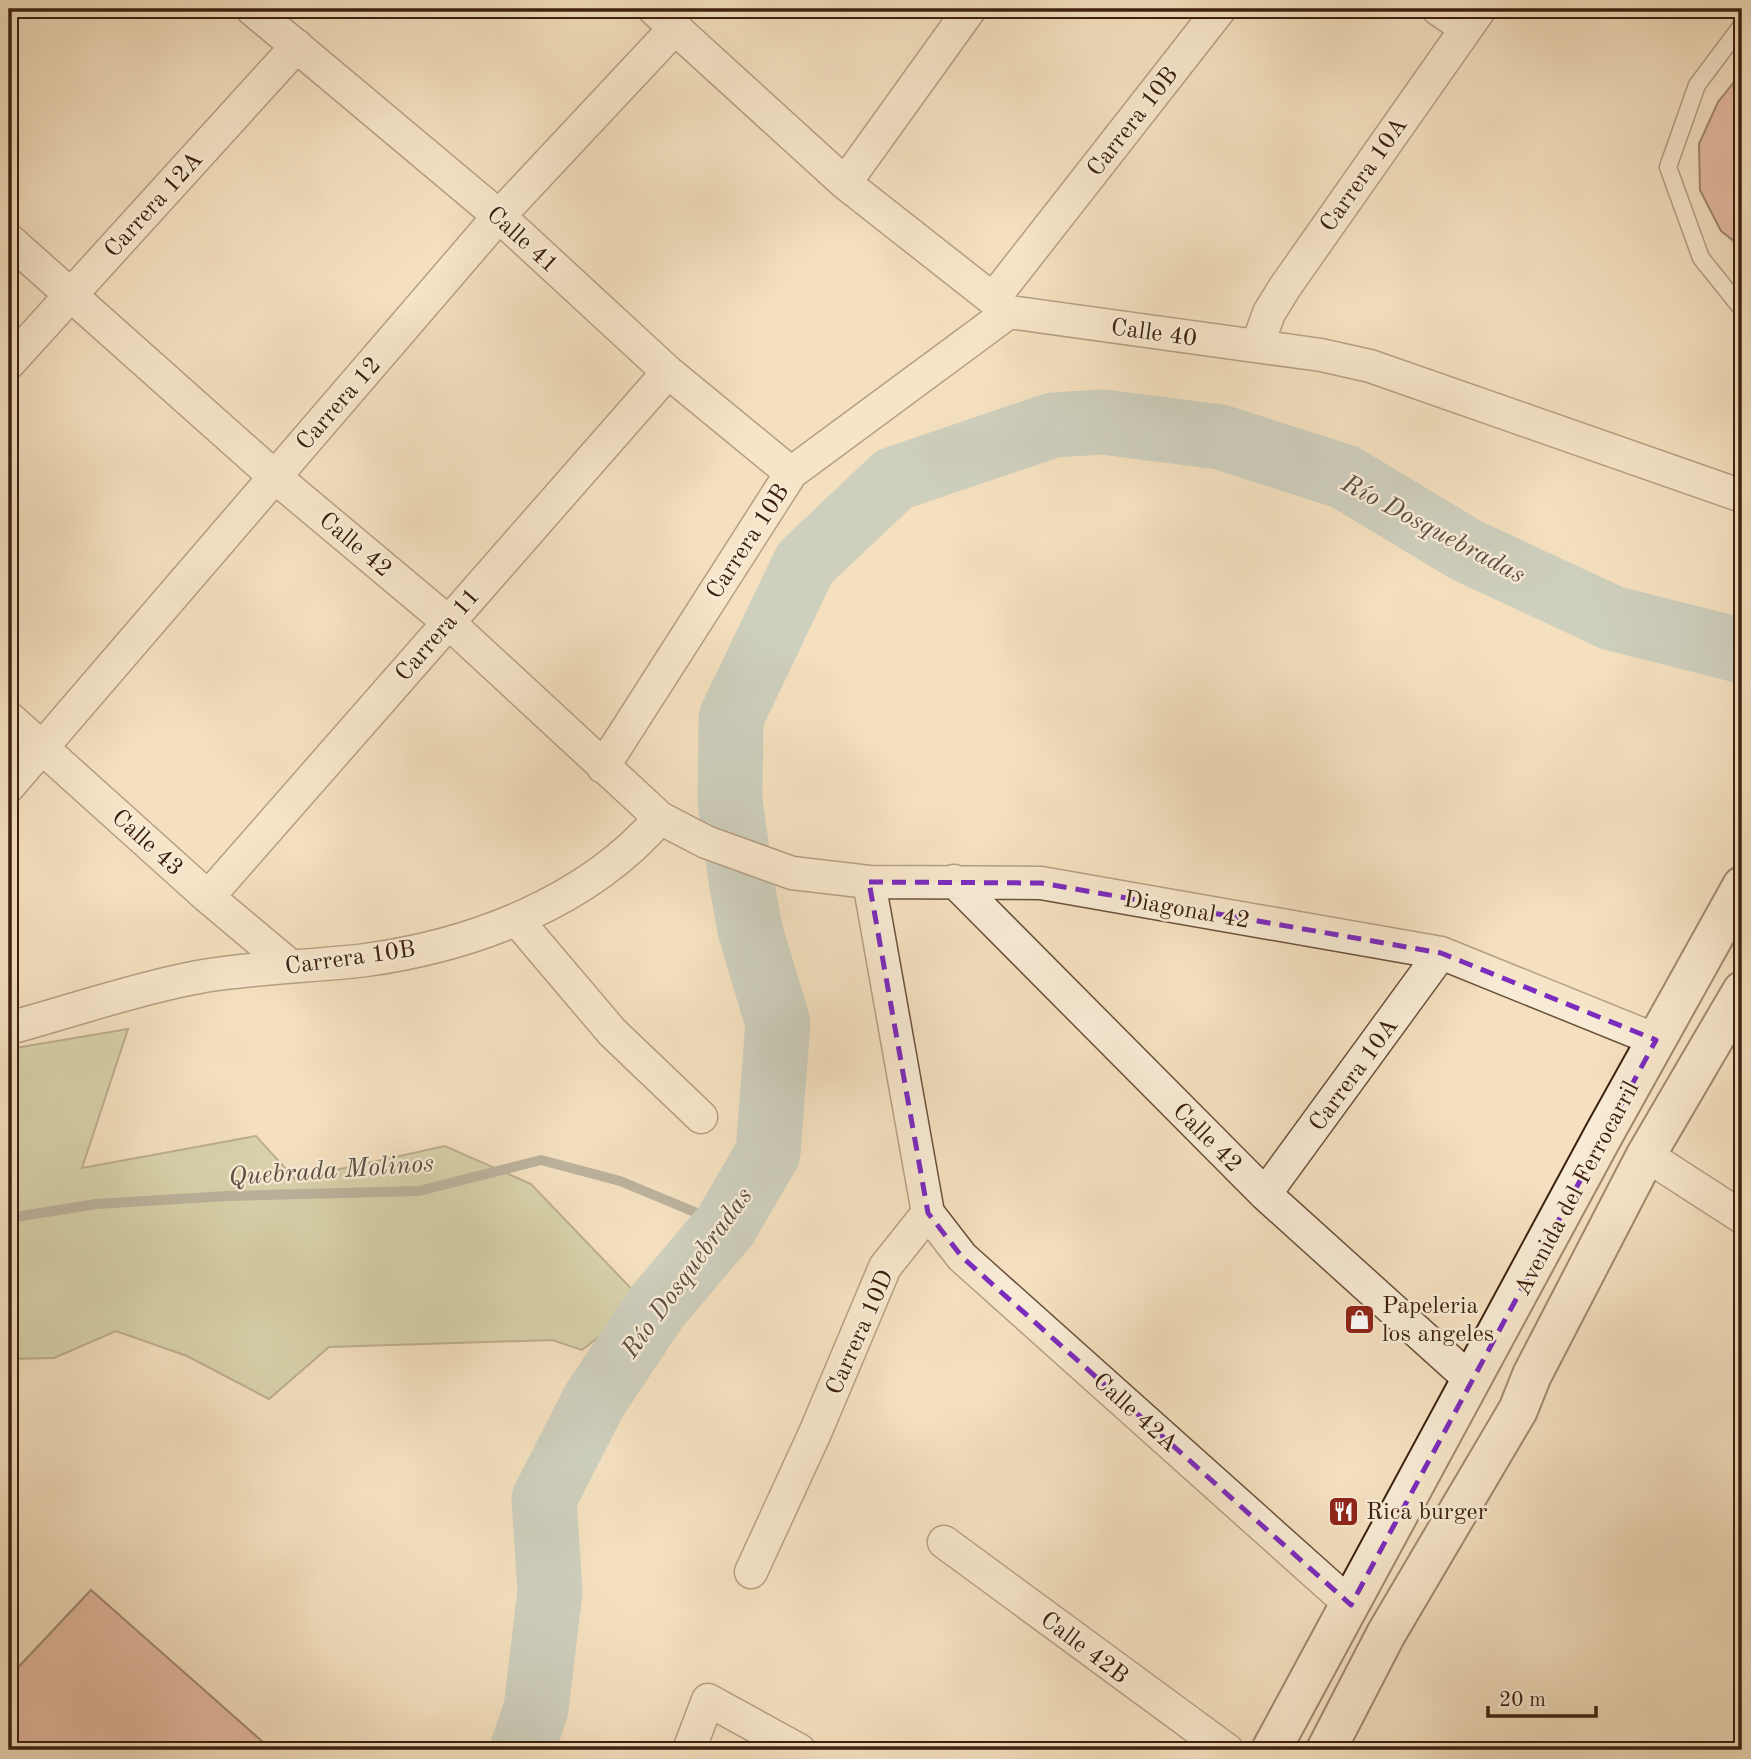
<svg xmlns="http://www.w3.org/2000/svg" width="1751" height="1759" font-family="'Old Standard TT',serif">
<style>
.green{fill:#b9c394;stroke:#7b7252;stroke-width:2}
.shadow{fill:#0003}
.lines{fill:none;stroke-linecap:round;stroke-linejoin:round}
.stream{stroke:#787d76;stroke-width:10}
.river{stroke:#9fbbbb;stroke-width:65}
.building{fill:#d49182;stroke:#3d200f;stroke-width:2}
.service-casing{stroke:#6b503b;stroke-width:19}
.minor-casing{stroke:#6b503b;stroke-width:35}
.secondary-casing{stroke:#3d200f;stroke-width:42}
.service{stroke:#f8ebd5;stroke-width:16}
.minor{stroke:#f8ebd5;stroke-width:32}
.secondary{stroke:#f8ebd5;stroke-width:38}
.marked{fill:none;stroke:#7b2cbf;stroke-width:5;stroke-dasharray:14 9;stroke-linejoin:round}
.labels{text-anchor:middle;stroke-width:5;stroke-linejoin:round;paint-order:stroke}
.street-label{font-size:24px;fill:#3d200f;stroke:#f8ebd5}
.poi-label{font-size:24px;fill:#3d200f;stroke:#f8ebd5;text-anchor:start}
.water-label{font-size:26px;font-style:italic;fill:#5a4e43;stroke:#f8ebd5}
</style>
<rect width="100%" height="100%" fill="#f4e0bf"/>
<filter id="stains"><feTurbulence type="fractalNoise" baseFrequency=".00286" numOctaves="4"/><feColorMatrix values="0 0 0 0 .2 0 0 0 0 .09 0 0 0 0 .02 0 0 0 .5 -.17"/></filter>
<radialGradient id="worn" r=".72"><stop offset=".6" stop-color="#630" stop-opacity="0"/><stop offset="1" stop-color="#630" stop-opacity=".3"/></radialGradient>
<path class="green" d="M 128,1029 L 82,1168 L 256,1136 L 295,1179 L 445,1146 L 531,1184 L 644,1302 L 582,1350 L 552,1340 L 329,1347 L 269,1399 L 187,1356 L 116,1331 L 54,1358 L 9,1359 L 9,1049 Z"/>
<path class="shadow" d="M 1742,75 L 1742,259 L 1723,230 L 1720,103 Z
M 91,1592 L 269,1750 L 9,1750 L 9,1680 Z"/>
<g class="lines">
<path class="stream" d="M 9,1218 L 96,1204 L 227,1196 L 419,1191 L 541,1160 L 620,1181 L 726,1225"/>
<path class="river" d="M 522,1750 L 536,1709 L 550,1591 L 544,1499 L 594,1401 L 656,1308 L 726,1225 L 768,1153 L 778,1023 L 750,930 L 741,879 L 730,801 L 731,718 L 805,563 L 894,479 L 1053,425 L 1103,422 L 1220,437 L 1345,477 L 1466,550 L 1612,618 L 1742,651"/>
</g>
<path class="building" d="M 1742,72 L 1742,247 L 1721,231 L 1700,190 L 1699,144 L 1718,102 Z
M 91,1590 L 272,1750 L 9,1750 L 9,1677 Z"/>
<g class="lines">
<defs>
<path id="service" d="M 1742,25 L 1697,85 L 1668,167 L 1701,258 L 1742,309"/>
<path id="minor" d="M 252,9 L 499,216 L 668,372 L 791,473
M 654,9 L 845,183 L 1009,312 L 1321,355 L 1370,366 L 1742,496
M 1438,9 L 1466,28
M 845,183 L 970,9
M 9,240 L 275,477 L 447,621 L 660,818 L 706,842 L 792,873 L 869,882 L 1041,883 L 1441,953 L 1656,1040
M 993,299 L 1220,9
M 1257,346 L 1269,313 L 1285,287 L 1480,9
M 9,363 L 297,46
M 9,718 L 208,897 L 289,965
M 603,767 L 791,473 L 1009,312
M 9,786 L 499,216 L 676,27
M 954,881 L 1265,1194 L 1472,1381
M 208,897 L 668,372
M 517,920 L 612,1032 L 701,1117
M 9,1028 C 69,1012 131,990 193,978 C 250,967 309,967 366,960 C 474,945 588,902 660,818
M 1646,1155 L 1742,1217
M 1265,1194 L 1441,953
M 928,1213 L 962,1257 L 1351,1605
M 944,1542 L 1227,1750
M 751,1572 L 815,1433 L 885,1267 L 928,1213 L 869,882
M 689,1750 L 708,1700 L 799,1750"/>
<path id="secondary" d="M 1271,1750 L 1604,1134 L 1742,886
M 1326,1750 L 1386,1634 L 1518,1410 L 1532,1375 L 1646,1155 L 1742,991"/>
</defs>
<use href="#service" class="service-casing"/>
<use href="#minor" class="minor-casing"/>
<use href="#secondary" class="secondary-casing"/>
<use href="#service" class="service"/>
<use href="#minor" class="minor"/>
<use href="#secondary" class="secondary"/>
</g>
<path d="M0 0H1751V1759H0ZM 869,882 L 1041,883 L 1441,953 L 1656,1040 L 1351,1605 L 962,1257 L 928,1213 Z" fill="#f4e0bf" fill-opacity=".55" fill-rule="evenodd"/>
<path class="marked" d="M 869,882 L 1041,883 L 1441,953 L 1656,1040 L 1351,1605 L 962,1257 L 928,1213 Z"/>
<defs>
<symbol id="shop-square" viewBox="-11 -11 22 22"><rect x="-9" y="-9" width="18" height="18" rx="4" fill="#8f2418" stroke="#f8ebd5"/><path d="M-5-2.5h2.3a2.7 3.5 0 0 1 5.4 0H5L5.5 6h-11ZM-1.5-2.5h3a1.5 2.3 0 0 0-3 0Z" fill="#fff"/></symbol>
<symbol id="restaurant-square" viewBox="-11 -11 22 22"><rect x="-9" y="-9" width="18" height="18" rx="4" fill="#8f2418" stroke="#f8ebd5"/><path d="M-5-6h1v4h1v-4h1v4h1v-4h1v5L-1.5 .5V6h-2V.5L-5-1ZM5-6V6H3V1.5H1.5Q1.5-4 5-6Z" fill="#fff"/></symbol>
</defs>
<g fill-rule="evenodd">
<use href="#shop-square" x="1342" y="1302" width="35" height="35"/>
<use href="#restaurant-square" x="1326" y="1494" width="35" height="35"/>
</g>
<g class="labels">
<g class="street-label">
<text transform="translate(1132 121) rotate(-52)" y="8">Carrera 10B</text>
<text transform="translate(1363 174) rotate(-55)" y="8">Carrera 10A</text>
<text transform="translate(153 204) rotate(-48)" y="8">Carrera 12A</text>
<text transform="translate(523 239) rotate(42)" y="8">Calle 41</text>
<text transform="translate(1154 332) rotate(8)" y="8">Calle 40</text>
<text transform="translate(338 403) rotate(-49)" y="8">Carrera 12</text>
<text transform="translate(747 541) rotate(-57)" y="8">Carrera 10B</text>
<text transform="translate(356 544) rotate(40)" y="8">Calle 42</text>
<text transform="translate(437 634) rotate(-49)" y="8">Carrera 11</text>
<text transform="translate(148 842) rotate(42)" y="8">Calle 43</text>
<text transform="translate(1187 909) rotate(10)" y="8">Diagonal 42</text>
<text transform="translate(350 957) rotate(-8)" y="8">Carrera 10B</text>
<text transform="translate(1353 1074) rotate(-54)" y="8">Carrera 10A</text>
<text transform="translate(1208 1137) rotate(45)" y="8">Calle 42</text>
<text transform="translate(1576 1188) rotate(-62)" y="8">Avenida del Ferrocarril</text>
<text transform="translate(859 1332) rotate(-66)" y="8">Carrera 10D</text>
<text transform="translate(1136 1412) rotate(42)" y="8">Calle 42A</text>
<text transform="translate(1085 1647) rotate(37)" y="8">Calle 42B</text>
</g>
<g class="poi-label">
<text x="1382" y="1313">Papeleria<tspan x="1382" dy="28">los angeles</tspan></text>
<text x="1366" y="1519">Rica burger</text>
</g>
<g class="water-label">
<text transform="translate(1434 528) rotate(28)" y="9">Río Dosquebradas</text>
<text transform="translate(331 1169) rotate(-4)" y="9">Quebrada Molinos</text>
<text transform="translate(686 1272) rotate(-54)" y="9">Río Dosquebradas</text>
</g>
</g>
<rect width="1751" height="1759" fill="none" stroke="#f4e0bf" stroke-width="35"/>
<rect x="10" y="10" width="1730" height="1738" fill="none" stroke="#3d200f" stroke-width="3.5"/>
<rect x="18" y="18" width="1716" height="1724" fill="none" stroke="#3d200f" stroke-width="2"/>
<path d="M1488 1706v10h108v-10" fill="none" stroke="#3d200f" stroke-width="3.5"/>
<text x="1499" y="1706" font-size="21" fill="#3d200f" stroke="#f8ebd5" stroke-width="5" paint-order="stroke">20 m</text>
<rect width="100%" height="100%" filter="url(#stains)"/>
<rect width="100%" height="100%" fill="url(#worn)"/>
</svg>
